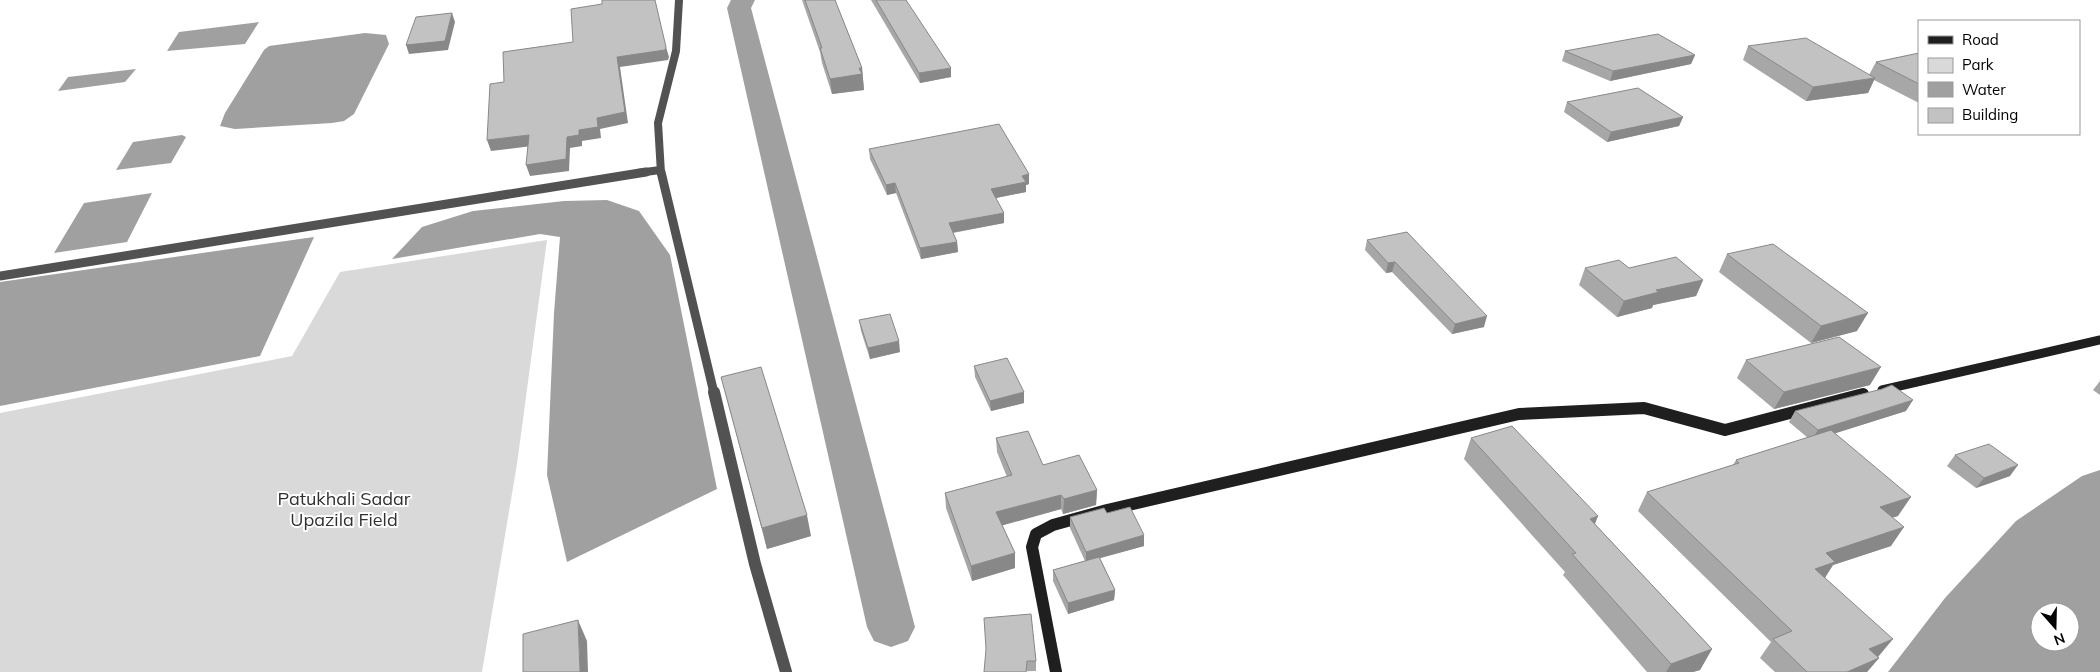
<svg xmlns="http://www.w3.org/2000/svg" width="2100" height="672" font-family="Mulish,sans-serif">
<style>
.green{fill:#d9d9d9}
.water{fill:#a0a0a0;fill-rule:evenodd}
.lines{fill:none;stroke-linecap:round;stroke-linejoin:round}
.canal{fill:#a0a0a0;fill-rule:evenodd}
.street-far2{stroke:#525252;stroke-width:8}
.street-far1{stroke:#525252;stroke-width:9}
.street{stroke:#525252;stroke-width:12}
.secondary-far1{stroke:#1f1f1f;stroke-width:9}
.secondary{stroke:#1f1f1f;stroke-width:12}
.wall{fill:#a7a7a7}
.shaded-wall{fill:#888}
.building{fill:#c2c2c2;stroke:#888}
.labels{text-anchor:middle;stroke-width:4;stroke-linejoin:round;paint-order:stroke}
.park-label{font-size:18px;fill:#303030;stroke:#fff}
</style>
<rect width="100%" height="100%" fill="#fff"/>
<path class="green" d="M 547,240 L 517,464 L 482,672 L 0,672 L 0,413 L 292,356 L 340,272 Z"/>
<path class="water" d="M 259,22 L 245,44 L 167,51 L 179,32 Z
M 365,33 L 386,35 L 389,44 L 354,114 L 344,121 L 332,123 L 235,129 L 220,126 L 225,113 L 264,50 L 269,46 Z
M 136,69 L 125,82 L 58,91 L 68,77 Z
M 182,135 L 186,137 L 171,163 L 116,170 L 133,142 Z
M 152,193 L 127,242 L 54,253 L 84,203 Z
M 607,200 L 639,211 L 670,255 L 717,489 L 567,562 L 547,475 L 554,313 L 560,237 L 540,234 L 392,259 L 422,227 L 473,211 L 564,201 Z
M 314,237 L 260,356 L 0,406 L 0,282 Z
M 2100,470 L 2100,672 L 1888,672 L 1945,598 L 2016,521 L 2082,476 ZM 2040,612 L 2070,612 L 2070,642 L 2040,642 Z"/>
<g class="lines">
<path class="canal" d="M 731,0 L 755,0 L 751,8 L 915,627 L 908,641 L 891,647 L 874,641 L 867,627 L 727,8 Z"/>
<path class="street-far2" d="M 638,173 L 660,170
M 661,173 L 658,123 L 676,51 L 679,0"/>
<path class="street-far1" d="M 661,172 L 714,393
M 0,276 L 646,172"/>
<path class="street" d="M 714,392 L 755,564 L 786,672"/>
<path class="secondary-far1" d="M 1882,390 L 2100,340"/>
<path class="secondary" d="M 1056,672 L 1032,547 L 1036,534 L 1053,525 L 1107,510 L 1519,414 L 1644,408 L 1725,430 L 1863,394"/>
</g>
<path class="wall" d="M 802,0 L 835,0 L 862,68 L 864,90 L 832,94 L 822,63 L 820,52 Z
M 871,0 L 906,0 L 951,77 L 920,83 Z
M 1748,46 L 1869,75 L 1876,62 L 1919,53 L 1919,103 L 1874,80 L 1868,93 L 1806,101 L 1743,60 Z
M 1565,51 L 1695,55 L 1691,64 L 1610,81 L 1562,61 Z
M 1567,102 L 1683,117 L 1679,126 L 1607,142 L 1564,112 Z
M 869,149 L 1029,174 L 1029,184 L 1026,185 L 1026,192 L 996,198 L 1004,223 L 953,233 L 957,242 L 958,252 L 921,259 L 896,193 L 887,195 L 870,159 Z
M 1367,240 L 1484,327 L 1452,334 L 1392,272 L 1386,273 L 1365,250 Z
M 1727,254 L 1857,331 L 1811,343 L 1719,272 Z
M 1585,268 L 1629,268 L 1703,280 L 1696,296 L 1653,305 L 1652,308 L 1617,317 L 1579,285 Z
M 859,320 L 900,352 L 870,359 L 861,331 Z
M 1746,360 L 1870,385 L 1774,409 L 1737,378 Z
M 974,366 L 1024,403 L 991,411 L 975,377 Z
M 721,377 L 811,536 L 767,549 Z
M 2100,381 L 2100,395 L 2093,390 Z
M 1795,411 L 1906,411 L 1835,433 L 1898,516 L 1893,517 L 1891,546 L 1833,565 L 1825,577 L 1879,658 L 1867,672 L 1775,672 L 1760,658 L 1771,642 L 1638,511 L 1647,492 L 1733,465 L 1736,460 L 1808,438 L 1789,422 Z
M 996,438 L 1043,465 L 1097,490 L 1096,505 L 1063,514 L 1061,509 L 1002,525 L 1015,553 L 1015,568 L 972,581 L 946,508 L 945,493 L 1007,477 L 997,452 Z
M 1471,438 L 1598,516 L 1595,524 L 1712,649 L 1700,670 L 1693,672 L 1647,672 L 1563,575 L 1565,572 L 1464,459 Z
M 1955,455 L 2010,476 L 1976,488 L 1947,466 Z
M 1107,513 L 1144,546 L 1100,558 L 1115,590 L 1114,600 L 1068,614 L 1053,581 L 1053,570 L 1085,561 L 1070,528 L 1070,517 Z
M 1031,614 L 1036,661 L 1036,671 L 984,672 Z"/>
<path class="shaded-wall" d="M 452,13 L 455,22 L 448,50 L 409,54 L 406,45 Z
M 666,47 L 669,57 L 668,60 L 620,67 L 628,123 L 600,129 L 601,138 L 582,141 L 582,146 L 570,148 L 569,171 L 530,176 L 526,165 L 567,137 L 597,118 L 617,57 Z
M 1695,55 L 1691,64 L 1610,81 L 1613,71 Z
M 859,68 L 862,68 L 864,90 L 832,94 L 830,79 Z
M 951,68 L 951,77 L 920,83 L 919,73 Z
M 1875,78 L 1868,93 L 1806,101 L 1813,87 Z
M 1683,117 L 1679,126 L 1607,142 L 1611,132 Z
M 529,135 L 532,146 L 491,151 L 487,140 Z
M 1029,174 L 1029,184 L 1026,185 L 1026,192 L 991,199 L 991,189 L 1022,176 Z
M 895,183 L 896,193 L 887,195 L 886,185 Z
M 1004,213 L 1004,223 L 950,233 L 949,223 Z
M 957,242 L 958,252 L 921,259 L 920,248 Z
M 1395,262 L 1392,272 L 1386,273 L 1388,263 Z
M 1703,280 L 1696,296 L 1653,305 L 1652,308 L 1617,317 L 1624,301 L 1656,290 Z
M 1868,313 L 1857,331 L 1811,343 L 1821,326 Z
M 1487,316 L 1484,327 L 1452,334 L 1455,324 Z
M 899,341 L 900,352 L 870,359 L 868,348 Z
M 1881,367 L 1870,385 L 1774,409 L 1784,392 Z
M 1024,392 L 1024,403 L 991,411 L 990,401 Z
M 1913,400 L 1906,411 L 1811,441 L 1818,430 Z
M 2018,465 L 2010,476 L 1976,488 L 1984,478 Z
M 1097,490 L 1096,505 L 1063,514 L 1064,499 Z
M 1061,495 L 1061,509 L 997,527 L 996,512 Z
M 1911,497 L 1898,516 L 1867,526 L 1880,507 Z
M 807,515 L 811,536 L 767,549 L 762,528 Z
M 1598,516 L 1589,537 L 1590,519 Z
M 1904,527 L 1891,546 L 1833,565 L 1823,581 L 1803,588 L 1826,553 Z
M 1144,535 L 1144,546 L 1086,562 L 1086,552 Z
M 1015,553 L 1015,568 L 972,581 L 971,566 Z
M 1115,590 L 1114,600 L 1068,614 L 1068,603 Z
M 578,620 L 587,641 L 588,672 L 580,672 Z
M 1893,639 L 1878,657 L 1869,649 Z
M 1712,649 L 1700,670 L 1693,672 L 1666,672 L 1671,664 Z
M 1879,658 L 1867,672 L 1847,672 Z"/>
<path class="building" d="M 602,0 L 655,0 L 666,47 L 665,50 L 617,57 L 625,112 L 597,118 L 598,127 L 579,130 L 579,135 L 567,137 L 566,159 L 526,165 L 529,135 L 487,140 L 490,84 L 504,82 L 503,52 L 573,42 L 571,9 L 602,4 Z
M 805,0 L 835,0 L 862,68 L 859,68 L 862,74 L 830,79 L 820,48 L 822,48 Z
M 876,0 L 906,0 L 951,68 L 919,73 Z
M 452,13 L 445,41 L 406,45 L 416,17 Z
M 1658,34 L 1695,55 L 1613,71 L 1565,51 Z
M 1806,38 L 1875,78 L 1813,87 L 1748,46 Z
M 1919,53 L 1919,84 L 1876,62 Z
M 1638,88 L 1683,117 L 1611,132 L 1567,102 Z
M 999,124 L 1029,174 L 1022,176 L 1026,182 L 991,189 L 1004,213 L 949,223 L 957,242 L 920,248 L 895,183 L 886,185 L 869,149 Z
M 1407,232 L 1487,316 L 1455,324 L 1395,262 L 1388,263 L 1367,240 Z
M 1773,244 L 1868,313 L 1821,326 L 1727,254 Z
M 1676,257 L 1703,280 L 1656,290 L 1659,292 L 1624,301 L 1585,268 L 1619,260 L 1629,268 Z
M 890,314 L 899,341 L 868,348 L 859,320 Z
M 1839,337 L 1881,367 L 1784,392 L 1746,360 Z
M 1007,358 L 1024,392 L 990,401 L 974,366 Z
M 761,367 L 807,515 L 762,528 L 721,377 Z
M 1892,385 L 1913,400 L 1818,430 L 1795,411 L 1882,389 Z
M 1512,426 L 1598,516 L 1590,519 L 1712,649 L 1671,664 L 1572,554 L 1576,553 L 1471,438 Z
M 1831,430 L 1911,497 L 1880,507 L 1904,527 L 1826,553 L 1835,562 L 1815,569 L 1893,639 L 1869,649 L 1879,658 L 1847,672 L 1807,672 L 1773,639 L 1792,631 L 1647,492 L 1739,463 L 1736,460 Z
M 1028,431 L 1043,465 L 1079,455 L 1097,490 L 1064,499 L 1061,495 L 996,512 L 1015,553 L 971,566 L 945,493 L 1012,475 L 996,438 Z
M 1989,444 L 2018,465 L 1984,478 L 1955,455 Z
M 1130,507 L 1144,535 L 1086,552 L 1070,517 L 1104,508 L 1107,513 Z
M 1099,557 L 1115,590 L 1068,603 L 1053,570 Z
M 1031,614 L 1036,661 L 1027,661 L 1026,672 L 984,672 L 986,649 L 984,618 Z
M 578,620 L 580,672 L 523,672 L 523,634 Z"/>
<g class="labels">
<g class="park-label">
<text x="344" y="505">Patukhali Sadar<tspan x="344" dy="21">Upazila Field</tspan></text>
</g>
</g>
<rect x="1918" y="20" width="162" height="115" fill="#ffffff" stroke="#999999"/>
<rect x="1928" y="36" width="25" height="8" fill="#1f1f1f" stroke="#999999"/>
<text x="1962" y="45" font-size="15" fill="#000000">Road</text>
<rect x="1928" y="58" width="25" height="15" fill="#d9d9d9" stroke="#999999"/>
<text x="1962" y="70" font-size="15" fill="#000000">Park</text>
<rect x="1928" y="82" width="25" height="15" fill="#a0a0a0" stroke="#999999"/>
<text x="1962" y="95" font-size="15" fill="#000000">Water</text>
<rect x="1928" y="108" width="25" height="15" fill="#c2c2c2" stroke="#999999"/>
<text x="1962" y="120" font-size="15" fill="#000000">Building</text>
<g transform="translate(2055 627) rotate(160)"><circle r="24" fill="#ffffff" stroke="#999999"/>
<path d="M0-4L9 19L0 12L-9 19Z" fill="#000000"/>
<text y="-8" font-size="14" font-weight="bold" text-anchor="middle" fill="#000000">N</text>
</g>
</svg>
